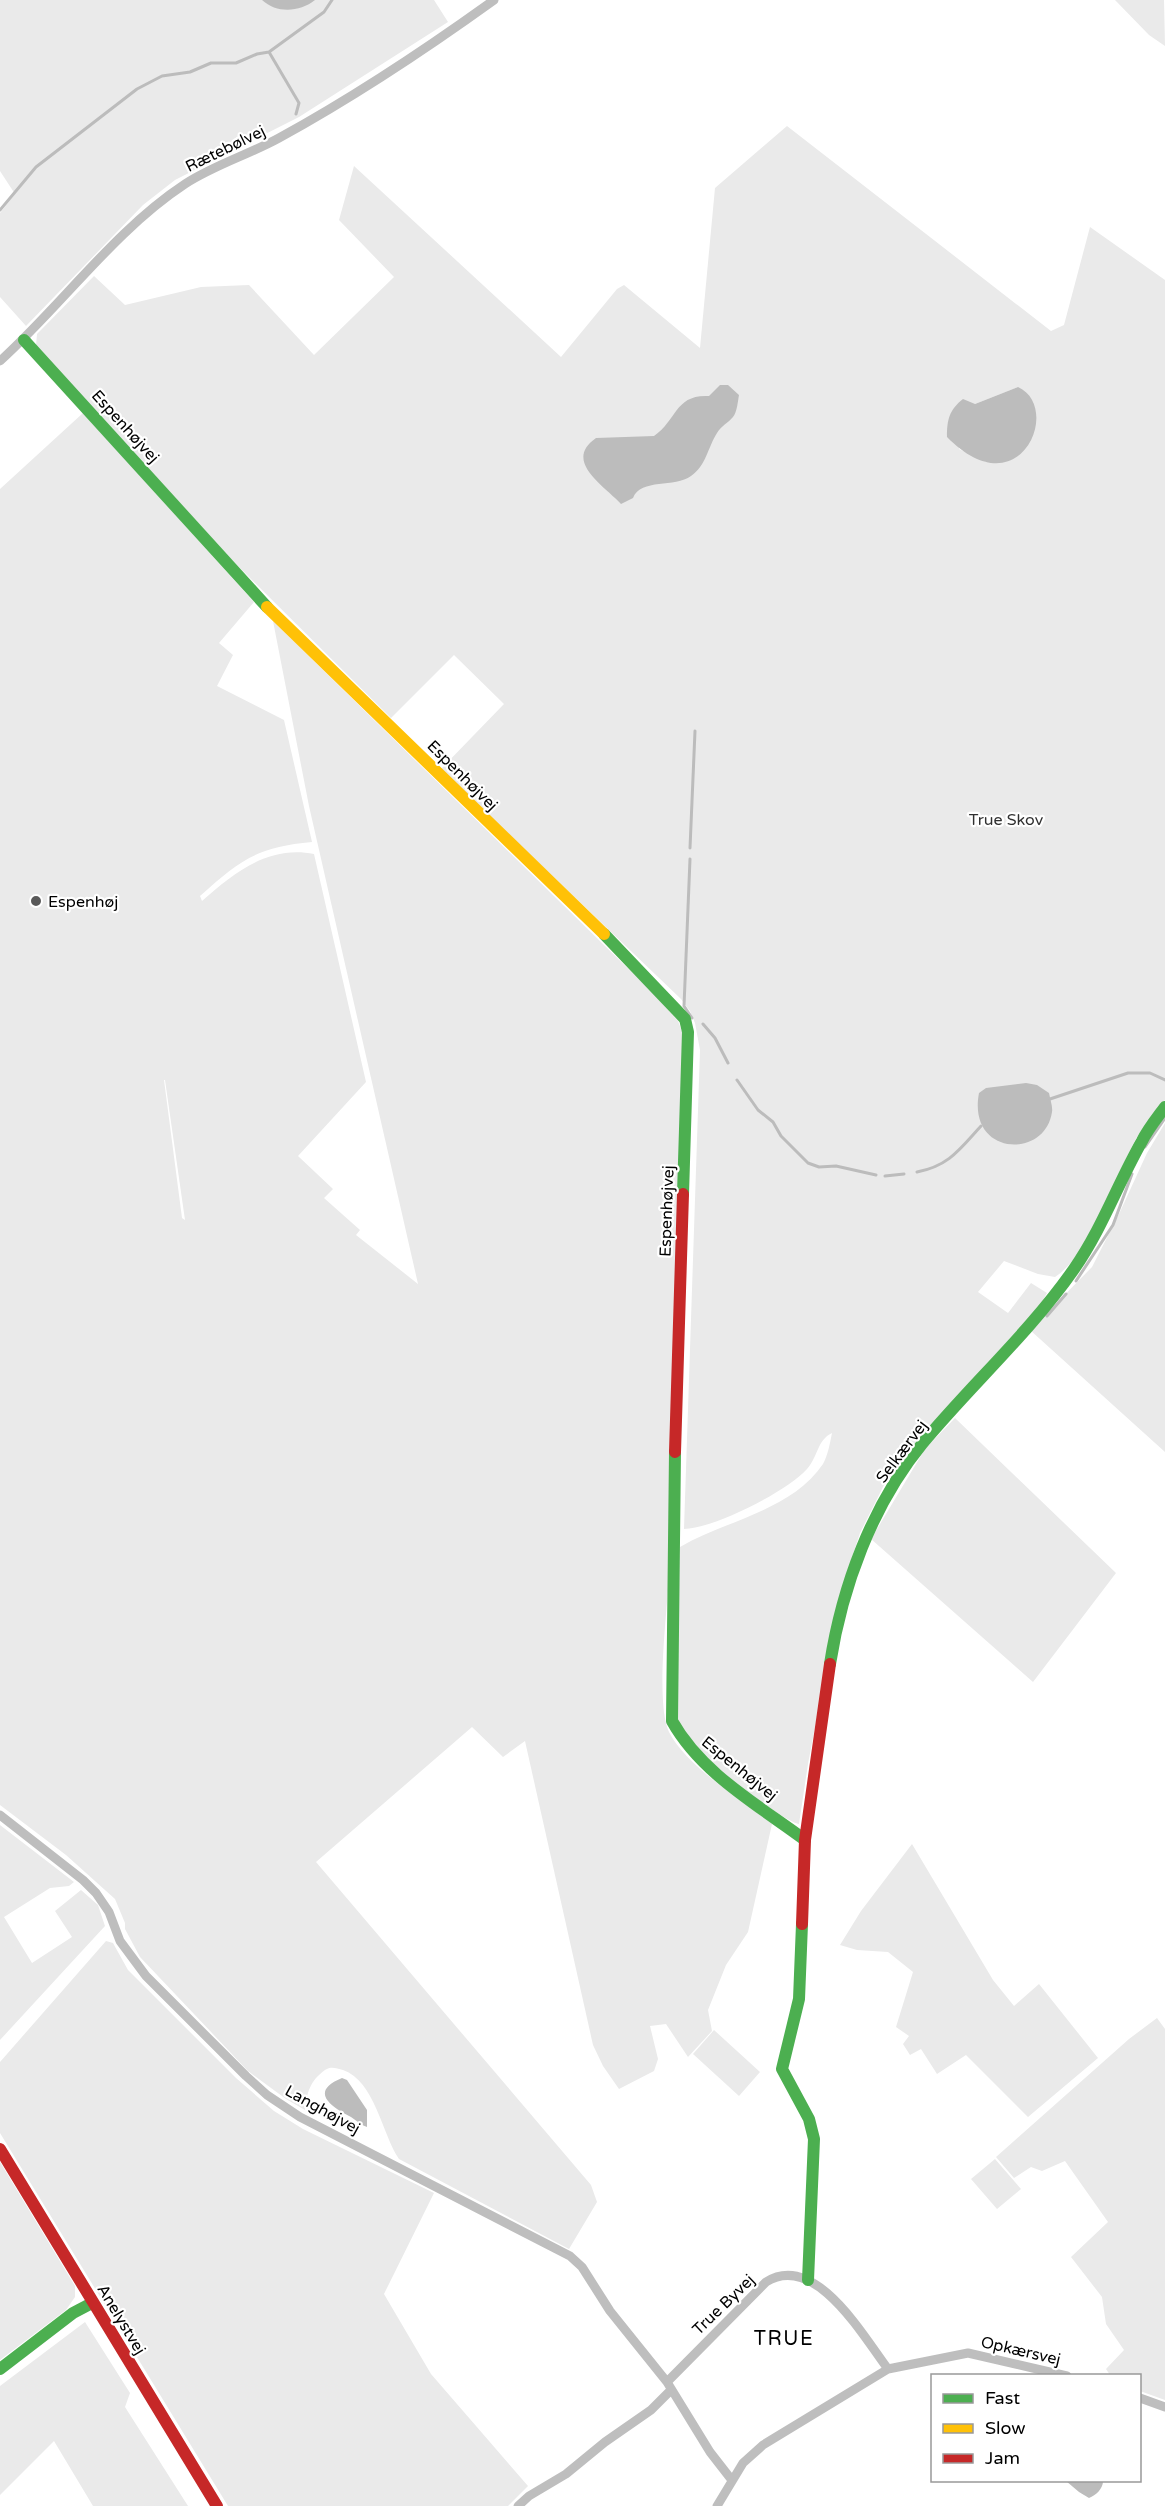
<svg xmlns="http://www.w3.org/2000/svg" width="1165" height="2506" font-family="'Varela Round',sans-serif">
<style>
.green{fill:#eaeaea;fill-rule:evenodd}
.water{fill:#bcbcbc}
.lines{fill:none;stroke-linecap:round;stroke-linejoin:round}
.stream{stroke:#bcbcbc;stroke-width:3}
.street{stroke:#bebebe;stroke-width:9}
.fast{stroke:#4caf50;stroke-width:12}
.slow{stroke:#ffc107;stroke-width:12}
.jam{stroke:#c62828;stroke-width:12}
.poi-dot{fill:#595959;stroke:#fff;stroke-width:2}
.labels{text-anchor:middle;stroke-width:4.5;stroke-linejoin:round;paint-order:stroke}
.street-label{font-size:16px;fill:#000;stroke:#fff}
.park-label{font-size:16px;fill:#303030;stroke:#fff}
.poi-label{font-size:16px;fill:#000;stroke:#fff;text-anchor:start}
.quarter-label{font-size:20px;letter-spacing:1.5px;fill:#000;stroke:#fff}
</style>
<rect width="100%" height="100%" fill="#fff"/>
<path class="green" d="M 0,0 L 434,0 L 448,22 L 299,117 L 175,180 L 143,205 L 26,326 L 0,297 L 0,213 L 15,194 L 0,171 Z
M 1115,0 L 1164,0 L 1165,46 L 1149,35 Z
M 787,126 L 1051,331 L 1064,325 L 1090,227 L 1165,280 L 1165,1100 C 1156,1112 1145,1124 1137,1137 C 1115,1175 1091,1254 1055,1277 L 1038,1274 L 1004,1261 L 978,1292 L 1008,1313 L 1031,1283 L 1047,1293 L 1040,1305 L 914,1445 L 884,1485 L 860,1533 L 840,1594 L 808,1764 L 799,1824 C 783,1822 692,1752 684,1736 C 680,1729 679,1720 676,1713 L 680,1547 C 726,1520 791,1511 823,1464 C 828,1455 830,1443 832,1433 C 817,1440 818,1457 807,1469 C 786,1492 715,1528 684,1529 L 700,1050 L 695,1023 L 690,1011 L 681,999 L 441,769 L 504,704 L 454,655 L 391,718 L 237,565 L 36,346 L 37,334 L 94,276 L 125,305 L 201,287 L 249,285 L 314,355 L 394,277 L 339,220 L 354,166 L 561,357 L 617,289 L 624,285 L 700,348 L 715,188 ZM 1018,387 L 986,462 L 959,449 L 975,404 Z
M 83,413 L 254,602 L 219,643 L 233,655 L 217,686 L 284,720 L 312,842 C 257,847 240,860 200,896 L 202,901 C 234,873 268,845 314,854 L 366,1082 L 298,1156 L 333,1189 L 324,1198 L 360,1230 L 356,1235 L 418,1284 L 309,806 L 273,621 L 653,993 L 678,1021 L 683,1034 L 668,1589 C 666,1621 656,1705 669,1732 C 685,1765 743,1801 772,1824 L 748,1932 L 726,1965 L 708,2010 L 712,2031 L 688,2057 L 666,2024 L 650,2026 L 658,2059 L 654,2071 L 619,2089 L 603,2066 L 593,2045 L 525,1741 L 503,1757 L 472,1727 L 316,1862 L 591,2185 L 597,2202 L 569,2249 L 399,2159 C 382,2134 375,2081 343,2070 C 336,2068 331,2066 325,2070 C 310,2081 307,2092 305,2110 L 286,2099 L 248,2071 L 140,1957 L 125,1929 L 125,1923 L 115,1899 L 66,1855 L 0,1805 L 0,489 ZM 164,1080 L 165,1080 L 185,1220 L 182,1218 Z
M 1165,1123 L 1165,1452 L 1030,1330 L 1092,1267 L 1119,1214 L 1147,1153 Z
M 955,1418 L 1116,1573 L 1033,1682 L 871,1539 L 925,1449 Z
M 0,1825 L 74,1882 L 69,1886 L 50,1888 L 4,1917 L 32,1963 L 72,1937 L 55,1911 L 81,1890 L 98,1905 L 105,1926 L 0,2040 Z
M 912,1844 L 993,1980 L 1014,2006 L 1039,1984 L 1098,2058 L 1028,2117 L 966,2055 L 937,2074 L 921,2049 L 910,2055 L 903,2044 L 909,2036 L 896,2027 L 913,1972 L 888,1952 L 857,1950 L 840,1945 L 861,1911 Z
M 106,1941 L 113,1943 L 128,1970 L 236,2078 L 274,2111 L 303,2129 L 434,2193 L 384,2294 L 431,2374 L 528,2486 L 508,2506 L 228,2506 L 0,2133 L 0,2062 Z
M 1157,2018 L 1165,2029 L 1165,2400 L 1140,2391 L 1140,2376 L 1110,2375 L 1106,2369 L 1124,2350 L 1106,2324 L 1102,2297 L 1071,2257 L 1108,2222 L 1065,2161 L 1042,2171 L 1031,2167 L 1014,2178 L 996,2157 L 1129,2039 Z
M 714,2030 L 760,2072 L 739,2096 L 693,2054 Z
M 995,2159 L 1021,2189 L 997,2209 L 971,2179 Z
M 0,2162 L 75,2286 L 75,2297 L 66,2310 L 0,2360 Z
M 85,2322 L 130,2393 L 125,2407 L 188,2506 L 93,2506 L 54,2441 L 0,2495 L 0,2386 Z"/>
<path class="water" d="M 262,0 L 315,0 C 300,12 277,14 262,0 Z
M 720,385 L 728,385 L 739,395 C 738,400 737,413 733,417 C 729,422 721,426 717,433 C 708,447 706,466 691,476 C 675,488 641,478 633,498 L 621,504 C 603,485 563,461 596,438 L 654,436 C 677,420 675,394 709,396 Z
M 1018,387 C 1063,407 1020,511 947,437 C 947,420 949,410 963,399 L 975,404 Z
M 1026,1083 L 1037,1085 L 1049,1093 C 1050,1099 1053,1107 1052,1112 C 1045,1160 967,1156 979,1093 L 986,1088 Z
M 342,2078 L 347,2080 L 367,2110 L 367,2127 C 361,2125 357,2121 351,2117 C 332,2107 308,2092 342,2078 Z
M 1066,2481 L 1103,2481 C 1103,2489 1096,2495 1089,2498 L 1079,2492 Z"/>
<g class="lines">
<path class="stream" d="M 269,52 L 299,103 L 296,114
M 0,210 L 36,167 L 137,89 L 162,76 L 190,72 L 211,63 L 236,63 L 257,54 L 269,52 L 324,12 L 332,0
M 690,848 L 695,731
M 690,859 L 684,1006 L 692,1018
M 703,1024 L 715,1038 L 728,1063
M 737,1080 L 758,1110 L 773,1122 L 781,1136 L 808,1163 L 819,1167 L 836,1166 L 876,1175
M 1050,1099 L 1128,1073 L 1150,1073 L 1165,1080
M 1145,1147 L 1165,1118
M 917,1172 C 949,1166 960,1149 981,1126
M 885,1176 L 904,1174
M 1076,1281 L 1113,1225 L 1132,1174
M 1047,1316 L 1066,1294"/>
<path class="street" d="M 0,361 C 62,305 115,230 185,184 C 214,165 248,155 279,138 C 352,98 426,49 494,0
M 0,1815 L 83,1880 L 96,1893 L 109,1912 L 120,1941 L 146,1976 L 246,2076 L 267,2095 L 300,2117 L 570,2256 L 582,2267 L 610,2311 L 667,2382
M 1140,2398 L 1165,2407
M 731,2479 L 710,2452 L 667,2382 L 766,2282 C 815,2251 863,2336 888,2369
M 518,2506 L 529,2496 L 566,2474 L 605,2442 L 651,2410 L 671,2390
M 717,2506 L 743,2463 L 763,2445 L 888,2369 L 968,2353 L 1067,2376"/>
<path class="fast" d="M 24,340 L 267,607
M 604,934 L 685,1019 L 688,1032 L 683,1194
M 675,1452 L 672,1721 C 701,1773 758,1805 805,1840
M 830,1664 C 842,1587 872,1505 922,1444 C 971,1385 1030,1332 1074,1269 C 1102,1229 1118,1183 1142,1141 C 1148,1129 1157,1118 1165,1107
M 802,1924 L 799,1999 L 782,2069 L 809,2119 L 814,2139 L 808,2280
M 0,2369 L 73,2313 L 92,2303"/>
<path class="slow" d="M 267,607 L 604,934"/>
<path class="jam" d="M 675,1452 L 683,1194
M 802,1924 L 805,1840 L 830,1664
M 0,2149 L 217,2506"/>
</g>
<circle class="poi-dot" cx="36" cy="901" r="6"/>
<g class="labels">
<g class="street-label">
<text transform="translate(225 148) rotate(-26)" y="6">Rætebølvej</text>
<text transform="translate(126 426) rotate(48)" y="6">Espenhøjvej</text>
<text transform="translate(463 775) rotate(45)" y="6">Espenhøjvej</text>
<text transform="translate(666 1211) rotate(-88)" y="6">Espenhøjvej</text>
<text transform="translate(901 1451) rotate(-53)" y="6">Selkærvej</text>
<text transform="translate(740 1768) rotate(39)" y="6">Espenhøjvej</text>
<text transform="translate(323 2109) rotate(29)" y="6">Langhøjvej</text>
<text transform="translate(723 2304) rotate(-44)" y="6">True Byvej</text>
<text transform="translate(122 2319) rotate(59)" y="6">Anelystvej</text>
<text transform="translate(1021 2350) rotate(13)" y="6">Opkærsvej</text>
</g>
<g class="park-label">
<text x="1006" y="825">True Skov</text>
</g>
<g class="poi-label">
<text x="48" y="907">Espenhøj</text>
</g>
<g class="quarter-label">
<text x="784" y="2345">TRUE</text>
</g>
</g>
<rect x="931" y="2374" width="210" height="108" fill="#ffffff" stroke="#999999" stroke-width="1.5"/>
<rect x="943" y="2394" width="30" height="9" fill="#4caf50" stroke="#999999" stroke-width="1.5"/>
<text x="985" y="2404" font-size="18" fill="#000000">Fast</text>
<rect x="943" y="2424" width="30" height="9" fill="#ffc107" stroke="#999999" stroke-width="1.5"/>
<text x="985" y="2434" font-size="18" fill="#000000">Slow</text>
<rect x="943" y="2454" width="30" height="9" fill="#c62828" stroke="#999999" stroke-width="1.5"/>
<text x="985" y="2464" font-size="18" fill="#000000">Jam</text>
</svg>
